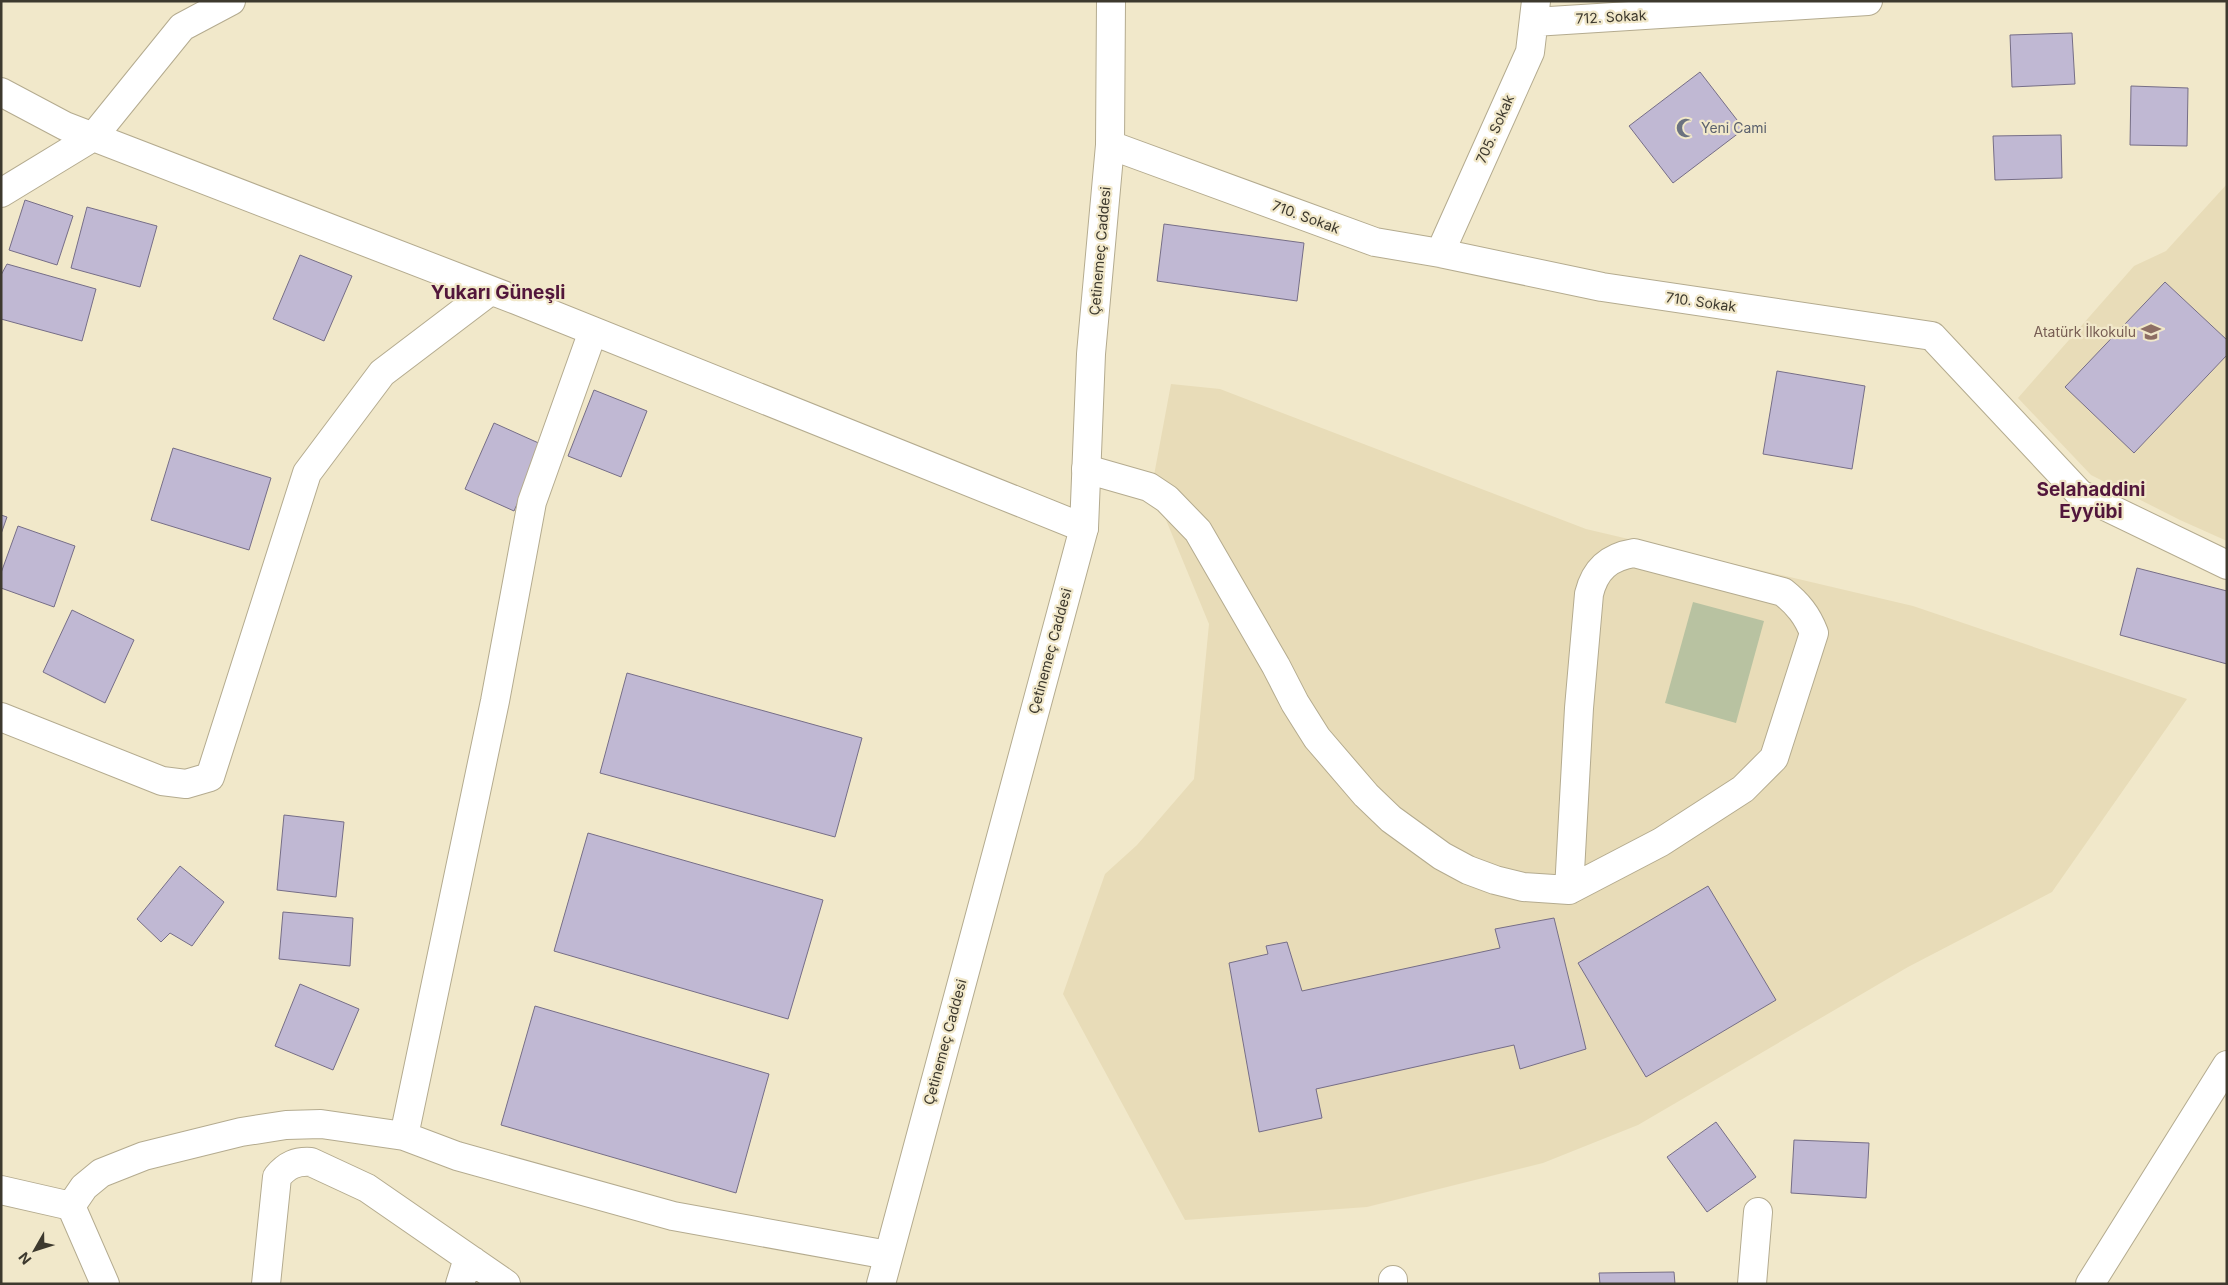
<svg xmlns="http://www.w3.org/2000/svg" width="2228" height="1285" font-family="Inter,sans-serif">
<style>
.built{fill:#e8dcb8}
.green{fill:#b8c2a1}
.building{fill:#c0b8d3;stroke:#766e87}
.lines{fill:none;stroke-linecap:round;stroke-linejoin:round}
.minor-casing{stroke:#b4ab8f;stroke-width:30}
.major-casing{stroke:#b4ab8f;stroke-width:30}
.minor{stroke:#fff;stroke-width:28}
.major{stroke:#fff;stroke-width:28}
.labels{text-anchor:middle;stroke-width:4.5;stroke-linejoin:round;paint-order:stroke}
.street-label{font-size:14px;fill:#3d392e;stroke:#f1e8ca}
.worship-label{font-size:14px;fill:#5b616d;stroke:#f1e8ca;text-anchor:start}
.education-label{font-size:14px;fill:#785e54;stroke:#f1e8ca;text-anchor:end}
.district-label{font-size:19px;font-weight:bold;fill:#52163b;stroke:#f1e8ca}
</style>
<rect width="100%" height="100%" fill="#f1e8ca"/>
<path class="built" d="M 2227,184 L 2227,541 L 2180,520 L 2091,475 L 2018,398 L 2134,266 L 2166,251 Z
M 1171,384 L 1220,389 L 1586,529 L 1913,606 L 2187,699 L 2052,892 L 1908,967 L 1638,1125 L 1543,1163 L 1367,1207 L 1185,1220 L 1063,994 L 1105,874 L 1137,845 L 1194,779 L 1209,624 L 1152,486 Z"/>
<path class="green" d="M 1693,602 L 1764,621 L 1736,723 L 1665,703 Z"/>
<path class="building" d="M 2072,33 L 2075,84 L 2012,87 L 2010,35 Z
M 1700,72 L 1744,129 L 1673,183 L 1629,126 Z
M 2131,86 L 2188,88 L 2187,146 L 2130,145 Z
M 2061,135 L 2062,178 L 1995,180 L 1993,136 Z
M 25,200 L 73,216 L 57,265 L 9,250 Z
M 87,207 L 157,226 L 140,287 L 71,268 Z
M 1164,224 L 1304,243 L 1297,301 L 1157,281 Z
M 300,255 L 352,276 L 324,341 L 273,319 Z
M 7,264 L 96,289 L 82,341 L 1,319 L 1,275 Z
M 2165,282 L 2227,340 L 2227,355 L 2134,453 L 2065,387 Z
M 1777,371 L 1865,386 L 1852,469 L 1763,454 Z
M 594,390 L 647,411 L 621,477 L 568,456 Z
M 494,423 L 543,445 L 514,511 L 465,489 Z
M 173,448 L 271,478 L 249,550 L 151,520 Z
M 1,515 L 7,517 L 1,534 Z
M 18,526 L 75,546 L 54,607 L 1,588 L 1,573 Z
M 2137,568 L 2227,591 L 2227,664 L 2120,635 Z
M 72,610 L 134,640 L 105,703 L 43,672 Z
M 627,673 L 862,738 L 835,837 L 600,773 Z
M 284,815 L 344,822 L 336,897 L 277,890 Z
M 588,833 L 823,900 L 788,1019 L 554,951 Z
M 180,866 L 224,902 L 192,946 L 170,933 L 161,942 L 137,919 Z
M 1708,886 L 1776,1000 L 1646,1077 L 1578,963 Z
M 283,912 L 353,918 L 350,966 L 279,959 Z
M 1554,918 L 1586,1049 L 1520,1069 L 1514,1045 L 1316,1089 L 1322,1118 L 1259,1132 L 1229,963 L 1268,954 L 1266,946 L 1287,942 L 1302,991 L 1500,948 L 1495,929 Z
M 300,984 L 359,1009 L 333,1070 L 275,1046 Z
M 535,1006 L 769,1074 L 736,1193 L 501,1125 Z
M 1716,1122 L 1756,1177 L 1707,1212 L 1667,1157 Z
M 1794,1140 L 1869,1143 L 1866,1198 L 1791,1193 Z
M 1674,1272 L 1675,1284 L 1600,1284 L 1599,1273 Z"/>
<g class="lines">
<defs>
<path id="minor" d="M 1534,22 L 1868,1
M 1,92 L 65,126 L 516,300 L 1084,528
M 1110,145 L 1375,242 L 1440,253 L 1602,287 L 1932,336 L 2080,494 L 2227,565
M 1,193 L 93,137 L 182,27 L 231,1
M 1440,253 L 1530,52 L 1536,1
M 1086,469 L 1149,487 L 1167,499 L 1198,531 L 1276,666 L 1295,703 L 1317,738 L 1366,795 L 1391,819 L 1442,856 L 1468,870 L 1495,880 L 1523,887 L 1569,890 L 1661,842 L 1743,789 L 1774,758 L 1814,633 C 1807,615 1798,604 1783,592 L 1634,553 C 1609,557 1595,569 1589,594 L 1579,708 L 1569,890
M 1,717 L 162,781 L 186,784 L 210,777 L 307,473 L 382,373 L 490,291
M 404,1136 L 495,701 L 532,502 L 593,331
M 1,1190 L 71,1206
M 105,1284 L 71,1206 L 84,1187 L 101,1173 L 144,1156 L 241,1132 L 286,1125 L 321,1124 L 404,1136 L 457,1156 L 673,1216 L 888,1255
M 266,1284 L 277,1177 C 287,1165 296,1161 311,1162 L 367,1188 L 506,1284
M 460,1284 L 465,1268 L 473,1261
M 1393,1284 L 1393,1280
M 1752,1284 L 1758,1212
M 2090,1284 L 2227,1065"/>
<path id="major" d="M 881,1284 L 1084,528 L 1091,354 L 1110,145 L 1111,1"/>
</defs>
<use href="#minor" class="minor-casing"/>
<use href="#major" class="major-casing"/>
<use href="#minor" class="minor"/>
<use href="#major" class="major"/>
</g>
<defs>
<symbol id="mosque-bare" viewBox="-9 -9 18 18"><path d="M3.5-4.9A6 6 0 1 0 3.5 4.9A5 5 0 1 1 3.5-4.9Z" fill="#6b7280" stroke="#f1e8ca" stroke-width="2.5" paint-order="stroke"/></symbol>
<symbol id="school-bare" viewBox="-9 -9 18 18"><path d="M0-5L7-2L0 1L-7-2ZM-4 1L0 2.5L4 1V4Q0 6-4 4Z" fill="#8d6e63" stroke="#f1e8ca" stroke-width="2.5" paint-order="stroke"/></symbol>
</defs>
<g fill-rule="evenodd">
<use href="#mosque-bare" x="1672" y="114" width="28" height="28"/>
<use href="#school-bare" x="2137" y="318" width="28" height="28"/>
</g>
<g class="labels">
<g class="street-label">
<text transform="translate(1611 17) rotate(-3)" y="5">712. Sokak</text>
<text transform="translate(1495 129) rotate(-66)" y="5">705. Sokak</text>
<text transform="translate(1306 217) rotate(20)" y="5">710. Sokak</text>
<text transform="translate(1100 251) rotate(-85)" y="5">Çetinemeç Caddesi</text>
<text transform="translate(1701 302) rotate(8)" y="5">710. Sokak</text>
<text transform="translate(1050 651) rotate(-75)" y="5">Çetinemeç Caddesi</text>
<text transform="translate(945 1042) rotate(-75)" y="5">Çetinemeç Caddesi</text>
</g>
<g class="worship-label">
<text x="1701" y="133">Yeni Cami</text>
</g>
<g class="education-label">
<text x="2136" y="337">Atatürk İlkokulu</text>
</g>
<g class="district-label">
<text x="498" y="299">Yukarı Güneşli</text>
<text x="2091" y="496">Selahaddini<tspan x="2091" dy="22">Eyyübi</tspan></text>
</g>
</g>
<rect width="2228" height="1285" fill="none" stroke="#3d392e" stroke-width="5"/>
<g transform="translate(35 1250) rotate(231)" stroke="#f1e8ca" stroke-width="4" paint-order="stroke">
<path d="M0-4L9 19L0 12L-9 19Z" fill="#3d392e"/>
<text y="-8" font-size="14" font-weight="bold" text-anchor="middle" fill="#3d392e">N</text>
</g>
</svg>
